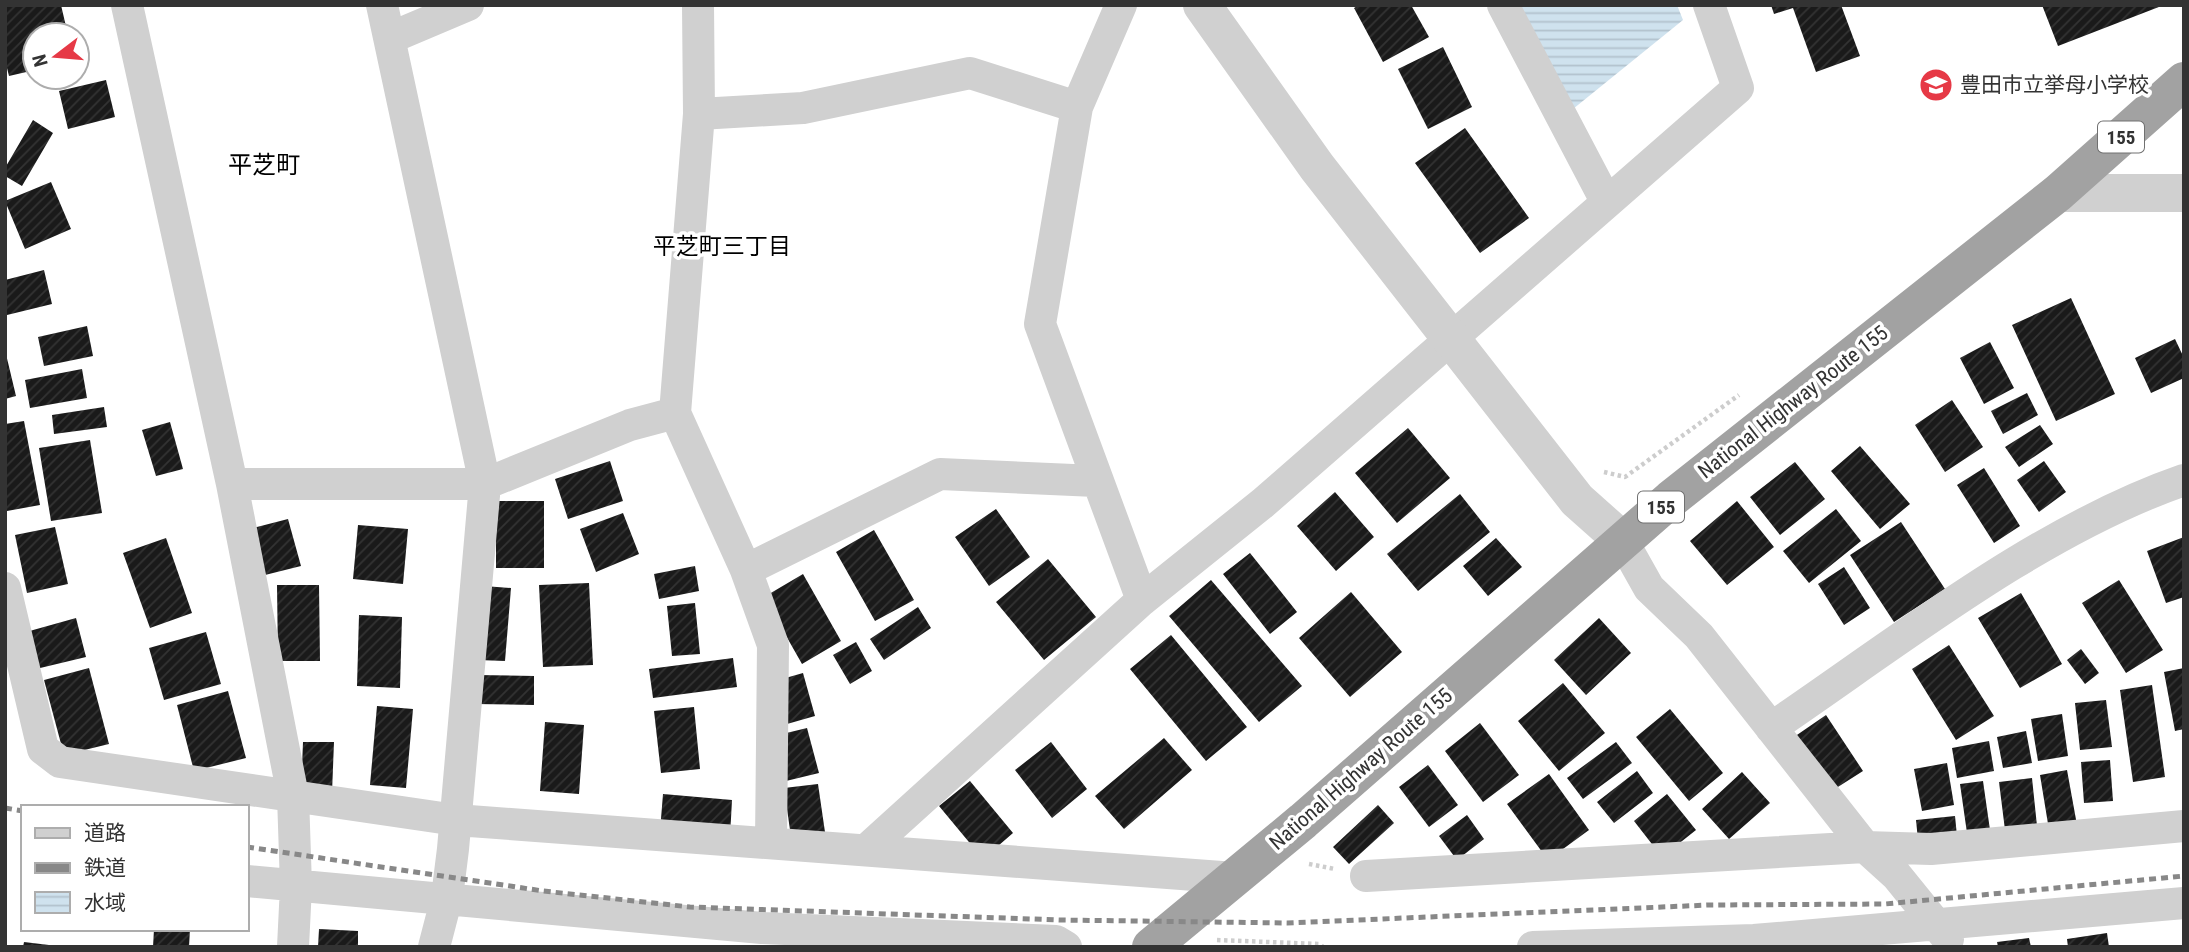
<svg xmlns="http://www.w3.org/2000/svg" width="2189" height="952" font-family="'Roboto Condensed','Noto Sans JP',sans-serif">
<style>
.water{fill:url(#water-rules)}
.building{fill:url(#building-hatch)}
.lines{fill:none;stroke-linecap:round;stroke-linejoin:round}
.path{stroke:#cdcdcd;stroke-width:4.5;stroke-dasharray:3.5 3.5;stroke-linecap:butt}
.minor{stroke:#d0d0d0;stroke-width:32}
.tertiary{stroke:#d0d0d0;stroke-width:38}
.trunk{stroke:#a2a2a2;stroke-width:38}
.rail{stroke:#888;stroke-width:5;stroke-dasharray:7 5;stroke-linecap:butt}
.labels{text-anchor:middle;stroke-width:7;stroke-linejoin:round;paint-order:stroke}
.shield{fill:#fff;stroke:#707070;stroke-width:2}
.shield-label{font-size:19px;font-weight:bold;fill:#333}
.poi-label{font-size:21px;fill:#333;stroke:#fff;text-anchor:start}
.street-label{font-size:21px;fill:#333;stroke:#fff}
.neighbourhood-label{font-size:23px;fill:#000;stroke:#fff}
.quarter-label{font-size:24px;fill:#000;stroke:#fff}
</style>
<defs>
<pattern id="water-rules" width="6" height="5" patternUnits="userSpaceOnUse" patternTransform="scale(1.75)"><rect width="6" height="5" fill="#cfe2ee"/><path d="M0 2.5h6" fill="none" stroke="#b2c2cd"/></pattern>
<pattern id="building-hatch" width="6" height="6" patternUnits="userSpaceOnUse" patternTransform="scale(1.75)"><rect width="6" height="6" fill="#1a1a1a"/><path d="M-1 1l2-2M0 6l6-6M5 7l2-2" fill="none" stroke="#333"/></pattern>
</defs>
<rect width="100%" height="100%" fill="#fff"/>
<path class="water" d="M 1513,5 L 1677,5 L 1683,20 L 1573,109 Z"/>
<path class="building" d="M 5,5 L 61,5 L 68,35 L 35,35 L 35,70 L 9,76 L 5,60 Z
M 1359,5 L 1411,5 L 1429,37 L 1383,62 L 1354,8 Z
M 1771,5 L 1841,5 L 1860,56 L 1816,72 L 1793,8 L 1774,14 Z
M 2042,5 L 2164,5 L 2058,46 Z
M 1443,47 L 1472,107 L 1428,129 L 1398,69 Z
M 106,80 L 115,117 L 68,129 L 59,91 Z
M 33,120 L 53,133 L 22,186 L 5,176 L 5,168 Z
M 1465,128 L 1529,218 L 1480,253 L 1415,163 Z
M 51,182 L 71,229 L 25,249 L 5,201 Z
M 44,270 L 52,304 L 7,315 L 5,280 Z
M 2071,298 L 2115,394 L 2056,421 L 2012,325 Z
M 87,326 L 93,356 L 44,366 L 38,337 Z
M 2175,339 L 2184,358 L 2184,378 L 2151,393 L 2135,358 Z
M 1990,342 L 2014,388 L 1984,404 L 1960,358 Z
M 5,350 L 16,396 L 5,399 Z
M 82,369 L 87,398 L 30,408 L 25,380 Z
M 2027,393 L 2038,415 L 2003,434 L 1991,411 Z
M 1952,400 L 1983,447 L 1945,472 L 1915,425 Z
M 104,407 L 107,427 L 54,434 L 52,415 Z
M 24,421 L 40,505 L 7,511 L 5,424 Z
M 170,422 L 183,469 L 156,476 L 142,430 Z
M 2040,425 L 2053,444 L 2019,467 L 2005,447 Z
M 1408,428 L 1450,478 L 1397,523 L 1355,473 Z
M 90,440 L 102,513 L 51,521 L 39,448 Z
M 1860,446 L 1910,504 L 1880,529 L 1831,471 Z
M 610,461 L 623,501 L 568,519 L 555,479 Z
M 2044,461 L 2066,492 L 2039,512 L 2017,480 Z
M 1795,462 L 1825,499 L 1780,535 L 1750,497 Z
M 1984,468 L 2020,526 L 1994,543 L 1957,485 Z
M 1335,492 L 1374,537 L 1336,571 L 1297,526 Z
M 1460,494 L 1490,532 L 1418,591 L 1387,554 Z
M 496,501 L 544,501 L 544,568 L 496,568 Z
M 1737,501 L 1774,547 L 1727,585 L 1690,541 Z
M 996,509 L 1030,557 L 989,586 L 955,537 Z
M 1836,509 L 1861,541 L 1809,583 L 1783,551 Z
M 623,513 L 639,554 L 596,572 L 580,529 Z
M 288,519 L 301,566 L 265,575 L 253,528 Z
M 1901,522 L 1945,589 L 1894,622 L 1850,555 Z
M 358,525 L 408,529 L 403,584 L 353,579 Z
M 55,527 L 68,584 L 27,593 L 15,535 Z
M 874,530 L 914,600 L 875,621 L 836,552 Z
M 2184,537 L 2184,597 L 2166,603 L 2147,551 Z
M 166,538 L 192,613 L 150,628 L 123,553 Z
M 1496,538 L 1522,567 L 1488,596 L 1463,566 Z
M 1250,553 L 1297,612 L 1270,634 L 1223,574 Z
M 1048,559 L 1096,617 L 1044,660 L 996,602 Z
M 695,566 L 699,591 L 659,599 L 654,574 Z
M 1844,567 L 1870,608 L 1844,625 L 1818,584 Z
M 803,574 L 841,641 L 802,664 L 764,597 Z
M 1211,580 L 1302,686 L 1259,722 L 1169,616 Z
M 2119,580 L 2163,650 L 2126,673 L 2082,603 Z
M 589,583 L 593,665 L 543,667 L 539,585 Z
M 277,585 L 319,585 L 320,661 L 278,661 Z
M 484,586 L 511,588 L 505,661 L 478,660 Z
M 1351,592 L 1402,652 L 1350,697 L 1299,638 Z
M 2021,593 L 2062,664 L 2020,688 L 1978,618 Z
M 695,603 L 700,654 L 672,656 L 667,606 Z
M 918,607 L 931,628 L 884,660 L 870,639 Z
M 359,615 L 402,617 L 400,688 L 357,686 Z
M 76,618 L 86,657 L 36,669 L 26,632 Z
M 1599,618 L 1631,653 L 1586,695 L 1554,660 Z
M 206,632 L 221,684 L 164,700 L 149,648 Z
M 1171,635 L 1247,727 L 1206,761 L 1130,669 Z
M 856,642 L 872,671 L 850,684 L 833,655 Z
M 1949,645 L 1994,716 L 1956,740 L 1912,669 Z
M 2081,649 L 2099,673 L 2085,684 L 2067,660 Z
M 733,658 L 737,687 L 653,698 L 649,669 Z
M 89,668 L 109,744 L 64,755 L 44,680 Z
M 2184,668 L 2184,729 L 2175,731 L 2164,672 Z
M 803,673 L 815,716 L 787,724 L 775,681 Z
M 476,675 L 534,676 L 534,705 L 475,704 Z
M 1563,683 L 1605,733 L 1559,771 L 1518,721 Z
M 2152,685 L 2165,777 L 2133,782 L 2120,690 Z
M 228,691 L 246,758 L 194,771 L 177,705 Z
M 2106,700 L 2112,747 L 2080,750 L 2075,703 Z
M 377,706 L 413,709 L 406,788 L 370,785 Z
M 694,707 L 700,769 L 661,773 L 654,711 Z
M 1670,709 L 1723,773 L 1689,801 L 1636,737 Z
M 2062,714 L 2068,756 L 2038,761 L 2031,719 Z
M 1826,715 L 1863,771 L 1830,792 L 1794,737 Z
M 545,722 L 584,725 L 579,794 L 540,791 Z
M 1480,723 L 1519,775 L 1483,802 L 1445,751 Z
M 807,728 L 819,773 L 786,781 L 774,736 Z
M 2026,731 L 2032,763 L 2003,768 L 1997,737 Z
M 1164,738 L 1192,770 L 1124,829 L 1095,796 Z
M 1989,741 L 1994,771 L 1957,778 L 1952,748 Z
M 303,742 L 334,742 L 332,793 L 301,792 Z
M 1051,742 L 1087,789 L 1052,818 L 1015,770 Z
M 1616,742 L 1632,763 L 1583,799 L 1567,778 Z
M 2110,760 L 2113,801 L 2084,803 L 2081,762 Z
M 1947,763 L 1954,805 L 1922,811 L 1914,769 Z
M 1428,765 L 1458,805 L 1429,827 L 1399,787 Z
M 2067,770 L 2077,825 L 2049,830 L 2040,775 Z
M 1637,771 L 1653,793 L 1614,823 L 1597,802 Z
M 1742,772 L 1770,803 L 1729,839 L 1702,809 Z
M 1549,774 L 1589,830 L 1548,860 L 1507,804 Z
M 2032,778 L 2037,826 L 2005,830 L 1999,782 Z
M 970,781 L 1013,833 L 983,859 L 939,806 Z
M 1983,781 L 1990,830 L 1967,833 L 1960,784 Z
M 818,784 L 826,839 L 792,844 L 784,788 Z
M 663,794 L 732,800 L 730,837 L 660,831 Z
M 1667,794 L 1696,830 L 1662,857 L 1634,821 Z
M 1378,805 L 1394,823 L 1349,864 L 1333,847 Z
M 1467,815 L 1484,839 L 1457,860 L 1439,836 Z
M 1955,816 L 1957,836 L 1918,840 L 1916,820 Z
M 154,929 L 190,929 L 189,947 L 153,947 Z
M 319,929 L 358,931 L 358,947 L 318,947 Z
M 2107,933 L 2109,947 L 2068,947 L 2067,939 Z
M 2029,938 L 2031,947 L 1998,947 L 1997,942 Z
M 24,942 L 49,945 L 49,947 L 23,947 Z"/>
<g class="lines">
<path class="path" d="M 1604,472 L 1625,477 L 1739,395
M 1309,864 L 1335,869
M 1217,940 L 1320,944 L 1323,947"/>
<path class="minor" d="M 127,5 L 232,484 L 293,796 L 296,886 L 293,947
M 382,5 L 485,484 L 453,849 L 447,897 L 434,947
M 698,5 L 699,114 L 675,413 L 746,570 L 773,645 L 771,843
M 1121,5 L 1077,107 L 1040,324 L 1142,600
M 1503,5 L 1606,201
M 390,38 L 468,5
M 699,114 L 803,108 L 970,73 L 1077,107
M 232,484 L 485,484 L 630,425 L 675,413
M 1622,540 L 1649,588 L 1699,636 L 1865,847 L 1897,876 L 1948,939
M 746,570 L 940,474 L 1096,481
M 5,588 L 43,749 L 60,762 L 456,820 L 1235,878
M 1771,728 C 1898,642 2039,530 2184,480
M 866,850 L 1142,600 L 1263,503 L 1738,88 L 1709,5
M 1366,876 L 1865,847 L 1931,849 L 2184,826
M 247,881 L 762,928 L 1056,941 L 1066,947
M 1533,947 L 1754,940 L 2184,903"/>
<path class="tertiary" d="M 1202,5 L 1317,167 L 1577,500 L 1622,540
M 2058,193 L 2184,193"/>
<path class="trunk" d="M 1151,947 L 1303,821 L 1671,499 L 2058,193 L 2184,81"/>
<path class="rail" d="M 5,808 L 23,811
M 247,847 L 543,891 L 690,907 L 1060,920 L 1287,923 L 1709,905 L 1885,904 L 2184,876"/>
</g>
<defs>
<symbol id="school-disc" viewBox="-11 -11 22 22"><circle r="9.5" fill="#e63946" stroke="#fff"/><path d="M0-5L7-2L0 1L-7-2ZM-4 1L0 2.5L4 1V4Q0 6-4 4Z" fill="#fff"/></symbol>
</defs>
<g fill-rule="evenodd">
<use href="#school-disc" x="1917" y="66" width="38" height="38"/>
</g>
<g class="labels">
<g class="shield">
<rect x="2098" y="121.5" width="46" height="31" rx="5"/>
<rect x="1638" y="491.5" width="46" height="31" rx="5"/>
</g>
<g class="shield-label">
<text x="2121" y="144">155</text>
<text x="1661" y="514">155</text>
</g>
<g class="poi-label">
<text x="1960" y="92">豊田市立挙母小学校</text>
</g>
<g class="street-label">
<text transform="translate(1793 402) rotate(-38)" y="7">National Highway Route 155</text>
<text transform="translate(1361 769) rotate(-41)" y="7">National Highway Route 155</text>
</g>
<g class="neighbourhood-label">
<text x="722" y="254">平芝町三丁目</text>
</g>
<g class="quarter-label">
<text x="264" y="173">平芝町</text>
</g>
</g>
<rect width="2189" height="952" fill="none" stroke="#333333" stroke-width="14"/>
<rect x="21" y="805" width="228" height="126" fill="#ffffff" stroke="#adadad" stroke-width="2"/>
<rect x="35" y="828" width="35" height="10" fill="#d0d0d0" stroke="#adadad" stroke-width="2"/>
<text x="84" y="840" font-size="21" fill="#333333">道路</text>
<rect x="35" y="863" width="35" height="10" fill="#888888" stroke="#adadad" stroke-width="2"/>
<text x="84" y="875" font-size="21" fill="#333333">鉄道</text>
<rect x="35" y="892" width="35" height="21" fill="url(#water-rules)" stroke="#adadad" stroke-width="2"/>
<text x="84" y="910" font-size="21" fill="#333333">水域</text>
<g transform="translate(56 56) rotate(254)"><circle r="33" fill="#ffffff" stroke="#adadad" stroke-width="2"/>
<path d="M0-5L12 26L0 18L-12 26Z" fill="#e63946"/>
<text y="-10" font-size="19" font-weight="bold" text-anchor="middle" fill="#333333">N</text>
</g>
</svg>
